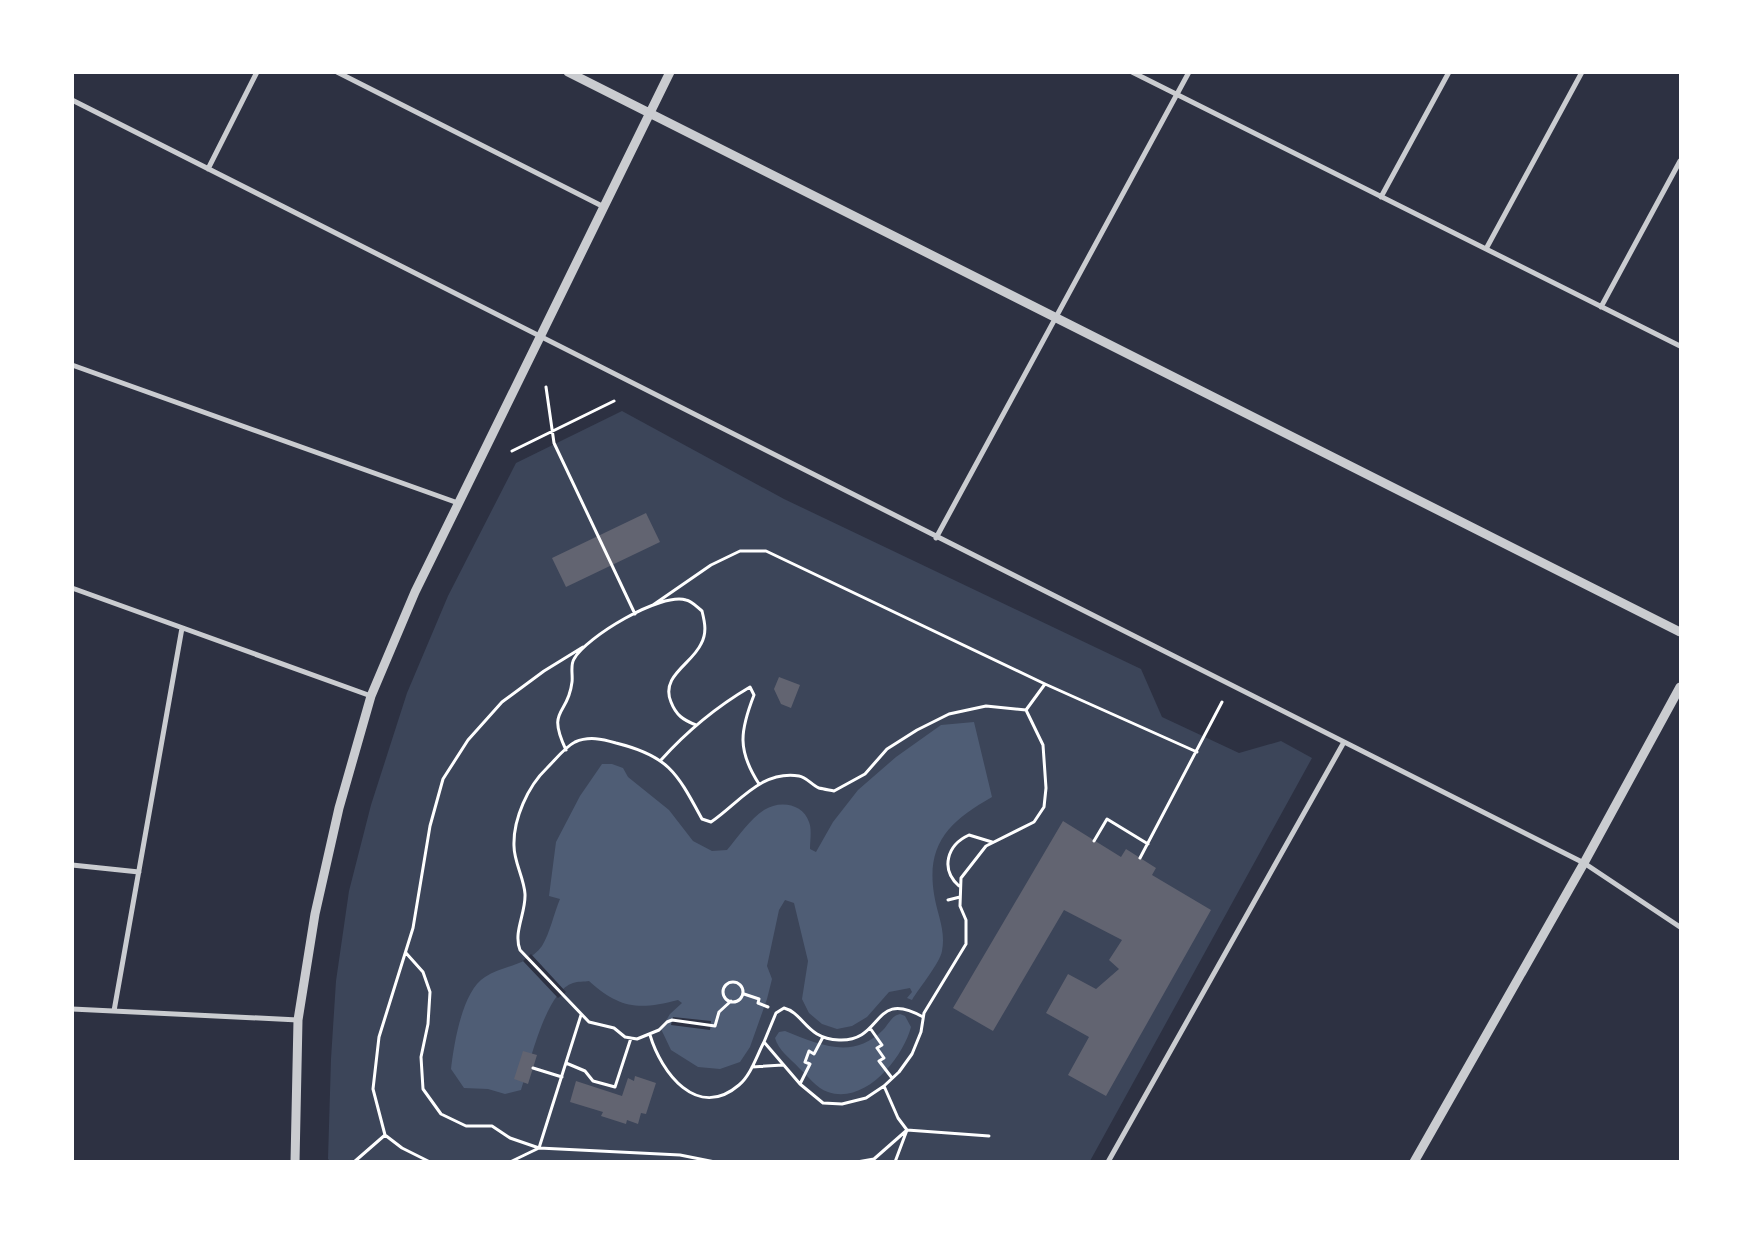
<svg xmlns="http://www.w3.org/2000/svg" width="1753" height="1234" font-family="Montserrat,sans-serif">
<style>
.green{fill:#3c4559}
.water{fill:#4f5d75}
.pier{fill:#2d3142}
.building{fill:#626471}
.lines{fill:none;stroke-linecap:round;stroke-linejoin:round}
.path{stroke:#fff;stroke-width:3}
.minor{stroke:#caccd0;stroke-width:5}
.tertiary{stroke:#caccd0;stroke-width:9}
</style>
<rect width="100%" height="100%" fill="#2d3142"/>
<path class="green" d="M 622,411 L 784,499 L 1141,669 L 1162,717 L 1239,753 L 1281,741 L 1312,758 L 1090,1161 L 331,1162 L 328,1159 L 331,1059 L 336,981 L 349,891 L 371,805 L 407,693 L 448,596 L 516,463 Z"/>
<path class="water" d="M 974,722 L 992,797 C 950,821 926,843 934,894 C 937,914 946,930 942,951 C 940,963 919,988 912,1000 L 907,998 L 912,992 L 910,988 L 889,992 L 867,1017 L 852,1026 L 837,1029 L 822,1024 L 809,1013 L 802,999 L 808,961 L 794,903 L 785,900 L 779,910 L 767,966 L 772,979 L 767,999 L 750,1047 L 740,1062 L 720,1069 L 698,1067 L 671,1050 L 661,1029 L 670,1014 L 682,1003 L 678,1000 C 639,1010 620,1009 589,981 C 584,982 578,981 573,983 C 545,992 530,1064 521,1090 L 505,1094 L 488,1089 L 464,1088 L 451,1069 C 454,1044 462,991 485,977 C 503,965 526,967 542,946 C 550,933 554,913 560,899 L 549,896 L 556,842 L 580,796 L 602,764 L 612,764 L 623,768 L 628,777 L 669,810 L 693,841 L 712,851 L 727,850 C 738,837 750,819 764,810 C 779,800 803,803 809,822 C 812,829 810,841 810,849 L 816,852 L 833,822 L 858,790 L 896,757 L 941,725 Z
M 900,1014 L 905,1016 L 911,1027 C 903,1058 865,1105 828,1092 C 816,1088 808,1076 799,1068 C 791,1059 778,1050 775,1038 L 779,1032 L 785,1031 C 820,1045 853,1060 883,1030 C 889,1024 891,1016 900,1014 Z"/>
<path class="pier" d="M 531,954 L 566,992 L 558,998 L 523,961 Z
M 673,1017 L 711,1021 L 710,1030 L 671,1025 Z"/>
<path class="building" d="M 646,513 L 660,542 L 566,587 L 552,558 Z
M 779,677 L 800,685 L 791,708 L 781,704 L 774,689 Z
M 1063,821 L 1121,857 L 1126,849 L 1156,868 L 1152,875 L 1211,910 L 1106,1096 L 1068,1075 L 1089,1037 L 1046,1013 L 1068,974 L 1096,989 L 1119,969 L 1109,960 L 1122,940 L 1064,910 L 993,1031 L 953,1008 Z
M 523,1051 L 537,1055 L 528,1084 L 514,1079 Z
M 635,1076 L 656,1083 L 646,1114 L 641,1113 L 638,1124 L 627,1120 L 626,1124 L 601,1116 L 603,1112 L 570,1102 L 576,1081 L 622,1096 L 628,1078 L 634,1081 Z"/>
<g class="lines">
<path class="path" d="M 546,387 L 554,443 L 635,614
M 512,451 L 614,401
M 653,605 L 711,565 L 740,551 L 766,551 L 1045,684 L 1197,752
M 1026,710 L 1045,684
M 566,750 C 546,707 568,717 572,682 C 573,675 570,665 574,659 C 586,637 661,592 686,600 C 692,601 698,608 702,611 C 705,623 707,633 701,644 C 692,664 660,676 671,702 C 676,715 683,720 696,725
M 661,760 C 688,730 716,707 750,687 L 754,695 C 740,731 737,750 759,784
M 1094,841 L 1107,819 L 1148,844
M 1140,858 L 1222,702
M 959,886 C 940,869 947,845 969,835 L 992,842
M 948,900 L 960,897
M 406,953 L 423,972 L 430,992 L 428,1024 L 421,1057 L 423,1089 L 441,1114 L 466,1126 L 492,1126 L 510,1138 L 539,1148 L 680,1155 L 715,1162
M723 992a10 10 0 1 1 20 0a10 10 0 1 1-20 0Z
M 744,994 L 759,999 L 758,1003 L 768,1007
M 731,1001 L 719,1012 L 715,1026 L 672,1020 L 667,1022 L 659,1030 L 637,1039 L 625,1037 L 614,1028 L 589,1022 L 520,950 C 513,932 526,913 525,894 C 524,878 514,862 514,846 C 513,819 528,786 547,768 C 555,760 565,747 575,742 C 589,736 602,739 616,743 C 669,756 677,773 702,819 L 711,822 C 739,803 761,770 799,776 C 806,777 812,785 819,788 C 823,789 829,790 834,791 L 865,774 L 887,749 L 917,730 L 949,714 L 986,706 L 1026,710
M 923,1017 C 872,988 884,1042 839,1040 C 806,1039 804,1013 784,1008 L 776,1013 L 764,1042 L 800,1084 L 823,1103 L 842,1104 L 866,1098 L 884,1086 L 899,1072 L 912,1054 L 921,1032 L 924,1013 L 966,944 L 966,920 L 960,906 L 961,878 L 986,846 L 1034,822 L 1044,807 L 1046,788 L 1043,745 L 1026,710
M 870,1028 L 882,1045 L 877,1048 L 884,1058 L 879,1061 L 892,1078
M 650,1035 C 661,1072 697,1121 739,1085 C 751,1075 757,1055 764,1042
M 566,1063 L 585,1071 L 593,1081 L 615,1087 L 631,1038
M 752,1067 L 783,1065
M 533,1068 L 562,1077
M 800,1084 L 810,1064 L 805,1062 L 809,1051 L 814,1054 L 823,1037
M 884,1086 L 898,1118 L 907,1130 L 895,1162
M 354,1162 L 385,1135
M 430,1162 L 402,1148 L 385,1135 L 373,1089 L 379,1037 L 413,928 L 430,826 L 443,779 L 468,740 L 502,702 L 544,671 L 583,647
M 510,1162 L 539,1148 L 581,1015
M 857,1162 L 874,1159 L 907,1130 L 989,1136"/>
<path class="minor" d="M 337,72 L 604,207
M 1132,72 L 1680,346
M 72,100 L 1584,863 L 1680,927
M 208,169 L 257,72
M 1381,197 L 1449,72
M 1486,249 L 1582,72
M 1601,307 L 1680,161
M 72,365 L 458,503
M 936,538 L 1189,72
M 72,588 L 371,696
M 72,865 L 139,872
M 72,1009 L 298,1020
M 114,1011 L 182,628
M 1108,1162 L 1344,742"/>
<path class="tertiary" d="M 568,72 L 1680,632
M 295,1162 L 298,1020 L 315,914 L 339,808 L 371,696 L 415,592 L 670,72
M 1414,1162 L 1584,863 L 1680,687"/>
</g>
<rect width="1753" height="1234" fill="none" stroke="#ffffff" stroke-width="148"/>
</svg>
